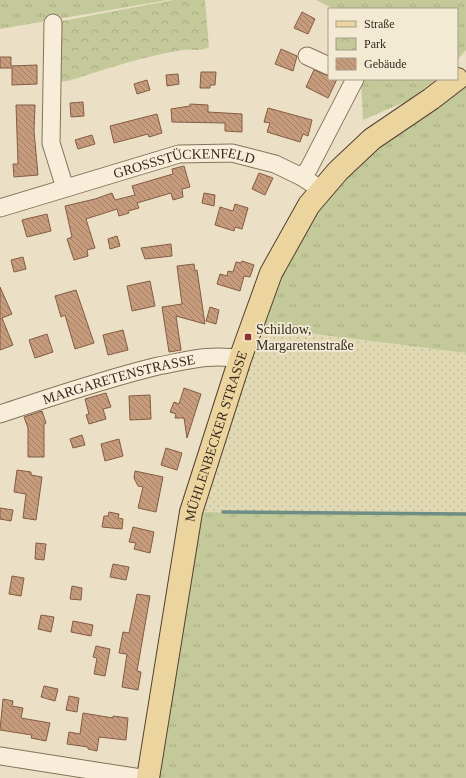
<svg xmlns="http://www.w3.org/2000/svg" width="466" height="778" font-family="Georgia,serif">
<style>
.farmland{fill:url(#farmland-dots)}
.grass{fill:url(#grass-tufts)}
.park{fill:url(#park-crowns)}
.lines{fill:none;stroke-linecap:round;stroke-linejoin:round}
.stream{stroke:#6e8d85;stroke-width:3.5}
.building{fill:url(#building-back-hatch);stroke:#835c43}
.minor-casing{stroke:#85725c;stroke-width:19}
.major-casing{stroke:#534030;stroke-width:24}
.minor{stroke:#f7edd8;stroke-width:17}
.major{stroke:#ecd49f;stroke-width:22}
.poi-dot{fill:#913030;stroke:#f3ead4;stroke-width:1.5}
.labels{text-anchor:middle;stroke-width:3.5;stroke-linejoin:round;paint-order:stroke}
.street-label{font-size:14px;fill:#362a1f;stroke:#f3ead4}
.poi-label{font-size:14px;fill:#362a1f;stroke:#f3ead4;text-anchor:start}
</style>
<defs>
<pattern id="farmland-dots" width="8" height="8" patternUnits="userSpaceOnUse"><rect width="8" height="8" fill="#e1d9b3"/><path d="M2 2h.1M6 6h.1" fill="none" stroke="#c2ba9a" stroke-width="1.8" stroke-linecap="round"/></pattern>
<pattern id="grass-tufts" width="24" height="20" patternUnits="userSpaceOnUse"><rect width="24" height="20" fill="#c3c999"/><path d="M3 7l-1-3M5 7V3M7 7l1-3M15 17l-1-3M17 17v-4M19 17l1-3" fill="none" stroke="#a8ad83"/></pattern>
<pattern id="park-crowns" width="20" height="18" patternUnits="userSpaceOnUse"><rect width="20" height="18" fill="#c3c999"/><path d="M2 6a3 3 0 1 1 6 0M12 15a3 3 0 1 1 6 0" fill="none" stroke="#a8ad83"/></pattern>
<pattern id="building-back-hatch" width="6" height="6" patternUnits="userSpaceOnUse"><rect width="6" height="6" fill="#c79c7d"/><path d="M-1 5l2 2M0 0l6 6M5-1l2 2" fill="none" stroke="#a27f66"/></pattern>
</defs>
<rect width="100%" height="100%" fill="#ebe0c5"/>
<path class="farmland" d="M 260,327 L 466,353 L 466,514 L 191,512 Z"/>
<path class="grass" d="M 0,0 L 168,0 L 0,29 Z
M 316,0 L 466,0 L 466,50 L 457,60 L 457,9 L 334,9 Z
M 361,79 L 437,79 L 407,101 L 363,120 Z
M 466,80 L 466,353 L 260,327 L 279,276 L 322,190 Z
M 191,512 L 466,514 L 466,778 L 148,778 Z"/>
<path class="park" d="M 173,0 L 205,0 L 209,47 C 201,52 192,49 183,50 C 144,56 106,69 68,81 L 57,82 L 57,22 Z"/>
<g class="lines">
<path class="stream" d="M 223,512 L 466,514"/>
</g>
<path class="building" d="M 302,12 L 315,19 L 308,34 L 294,28 Z
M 281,49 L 297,56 L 293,71 L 275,64 Z
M 0,57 L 11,57 L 11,66 L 37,65 L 37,84 L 12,85 L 12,68 L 0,68 Z
M 314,70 L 329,76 L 329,79 L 337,79 L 328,98 L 306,87 Z
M 201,72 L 216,72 L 215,85 L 210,85 L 210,88 L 200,88 Z
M 178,74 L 179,84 L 167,86 L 166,75 Z
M 147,80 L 150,90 L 137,94 L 134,84 Z
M 83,102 L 84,116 L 71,117 L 70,103 Z
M 190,104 L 208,105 L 208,112 L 242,114 L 242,132 L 225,131 L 225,123 L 172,122 L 171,109 L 190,106 Z
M 16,105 L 35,105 L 34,131 L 38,175 L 14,177 L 13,164 L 18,164 Z
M 268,108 L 312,120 L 308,136 L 303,134 L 300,142 L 267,132 L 270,123 L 264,122 Z
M 157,114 L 162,133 L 149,137 L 148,134 L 114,143 L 110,126 Z
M 92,135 L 95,144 L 78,149 L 75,140 Z
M 184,166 L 190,187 L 182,189 L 183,197 L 173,200 L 171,193 L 137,203 L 139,208 L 128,211 L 129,213 L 119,216 L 117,209 L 86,219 L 95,248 L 87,250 L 88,256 L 74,260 L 67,239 L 72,237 L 65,206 L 95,199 L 112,193 L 115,200 L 135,195 L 132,186 L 166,176 L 173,174 L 172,169 Z
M 259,173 L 273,178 L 265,195 L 252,189 Z
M 204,193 L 215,195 L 214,206 L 202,203 Z
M 235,204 L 248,208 L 242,229 L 235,227 L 234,231 L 215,225 L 220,207 L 233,211 Z
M 47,214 L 51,231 L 27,237 L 22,220 Z
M 117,236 L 120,246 L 110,249 L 108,239 Z
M 171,244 L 172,256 L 145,259 L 141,248 Z
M 23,257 L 26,269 L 14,272 L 11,260 Z
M 242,261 L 254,265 L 250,277 L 244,276 L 240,291 L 217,284 L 220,274 L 227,276 L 228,271 L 233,272 L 236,262 L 241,263 Z
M 194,264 L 195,271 L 197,270 L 205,324 L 176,316 L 181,350 L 169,352 L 162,307 L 182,304 L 177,266 Z
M 150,281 L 155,306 L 132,311 L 127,286 Z
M 0,287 L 12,314 L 2,318 L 13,345 L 0,350 Z
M 76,290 L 94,343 L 75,349 L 65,315 L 61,317 L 55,296 Z
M 210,307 L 219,310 L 216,324 L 206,321 Z
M 123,330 L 128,350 L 108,355 L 103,335 Z
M 47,334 L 53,352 L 35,358 L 29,340 Z
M 184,388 L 201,394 L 187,438 L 184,418 L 175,418 L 176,414 L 170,412 L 174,402 L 179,404 Z
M 106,393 L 111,407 L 103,409 L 106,419 L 89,424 L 86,415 L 89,414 L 85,399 Z
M 150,395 L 151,419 L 130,420 L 129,396 Z
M 42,411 L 46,423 L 44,424 L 44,457 L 28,457 L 28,428 L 24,417 Z
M 82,435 L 85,445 L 73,448 L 70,439 Z
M 119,439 L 123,456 L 105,461 L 101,444 Z
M 166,448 L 182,453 L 177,470 L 161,465 Z
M 17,470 L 31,472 L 31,475 L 42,477 L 36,520 L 23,518 L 26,494 L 14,492 Z
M 135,471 L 163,477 L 156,512 L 138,508 L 143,487 L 138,486 L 134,478 Z
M 0,508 L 13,510 L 11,521 L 0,519 Z
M 109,512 L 119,514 L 118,518 L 123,519 L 122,529 L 102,527 L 104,516 L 108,516 Z
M 133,527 L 154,532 L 150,553 L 134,549 L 136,543 L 129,542 Z
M 36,543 L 46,544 L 44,560 L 35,559 Z
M 113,564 L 129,567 L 126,580 L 110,577 Z
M 12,576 L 24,578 L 21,596 L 9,594 Z
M 72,586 L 82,588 L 81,600 L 70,599 Z
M 137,594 L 150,596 L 137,671 L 141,672 L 138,690 L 122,687 L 127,654 L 119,653 L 123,632 L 129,633 Z
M 41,615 L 54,617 L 51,632 L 38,629 Z
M 73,621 L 93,625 L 91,636 L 71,632 Z
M 96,646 L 110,649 L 105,676 L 94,674 L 97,658 L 93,657 Z
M 44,686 L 58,689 L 55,701 L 41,697 Z
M 69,696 L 79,698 L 77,712 L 66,710 Z
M 3,699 L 13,701 L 12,706 L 23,708 L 21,718 L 50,723 L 46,741 L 31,738 L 32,735 L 0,730 Z
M 83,713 L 113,718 L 113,716 L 128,718 L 126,740 L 99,737 L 97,751 L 88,749 L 88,747 L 67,744 L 69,732 L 80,734 Z"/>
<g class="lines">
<defs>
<g id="minor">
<path d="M 53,23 L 51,143 L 65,188"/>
<path d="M 307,56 L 329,66"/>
<path d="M 302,177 L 309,168 L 355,79"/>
<path id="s1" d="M 0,208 L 179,154 L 232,153 L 275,164 L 302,177 L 322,190"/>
<path id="s2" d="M 0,414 C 52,397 104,379 158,366 C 185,361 212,353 240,359"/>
<path d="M 0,756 L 141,778"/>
</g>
<g id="major">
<path id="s3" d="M 148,778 L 191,512 L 240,359 L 271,273 L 309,205 L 338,171 L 372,139 L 431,99 L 457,79"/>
</g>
</defs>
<use href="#minor" class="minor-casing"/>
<use href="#major" class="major-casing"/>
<use href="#minor" class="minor"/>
<use href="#major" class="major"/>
</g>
<rect class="poi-dot" x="244" y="333" width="8" height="8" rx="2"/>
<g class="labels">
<g class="street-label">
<text dy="5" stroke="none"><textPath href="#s1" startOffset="191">GROSSSTÜCKENFELD</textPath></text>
<text dy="5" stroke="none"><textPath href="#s2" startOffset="124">MARGARETENSTRASSE</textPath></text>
<text dy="5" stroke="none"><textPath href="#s3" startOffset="349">MÜHLENBECKER STRASSE</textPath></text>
</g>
<g class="poi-label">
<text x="256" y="334">Schildow,<tspan x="256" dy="16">Margaretenstraße</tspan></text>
</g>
</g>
<rect x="328" y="8" width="130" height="72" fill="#f3ead4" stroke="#a79d8c"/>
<rect x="336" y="21" width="20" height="6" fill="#ecd49f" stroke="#a79d8c"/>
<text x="364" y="28" font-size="12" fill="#362a1f">Straße</text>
<rect x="336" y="38" width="20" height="12" fill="url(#park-crowns)" stroke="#a79d8c"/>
<text x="364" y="48" font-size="12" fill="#362a1f">Park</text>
<rect x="336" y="58" width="20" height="12" fill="url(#building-back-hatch)" stroke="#a79d8c"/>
<text x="364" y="68" font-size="12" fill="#362a1f">Gebäude</text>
</svg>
